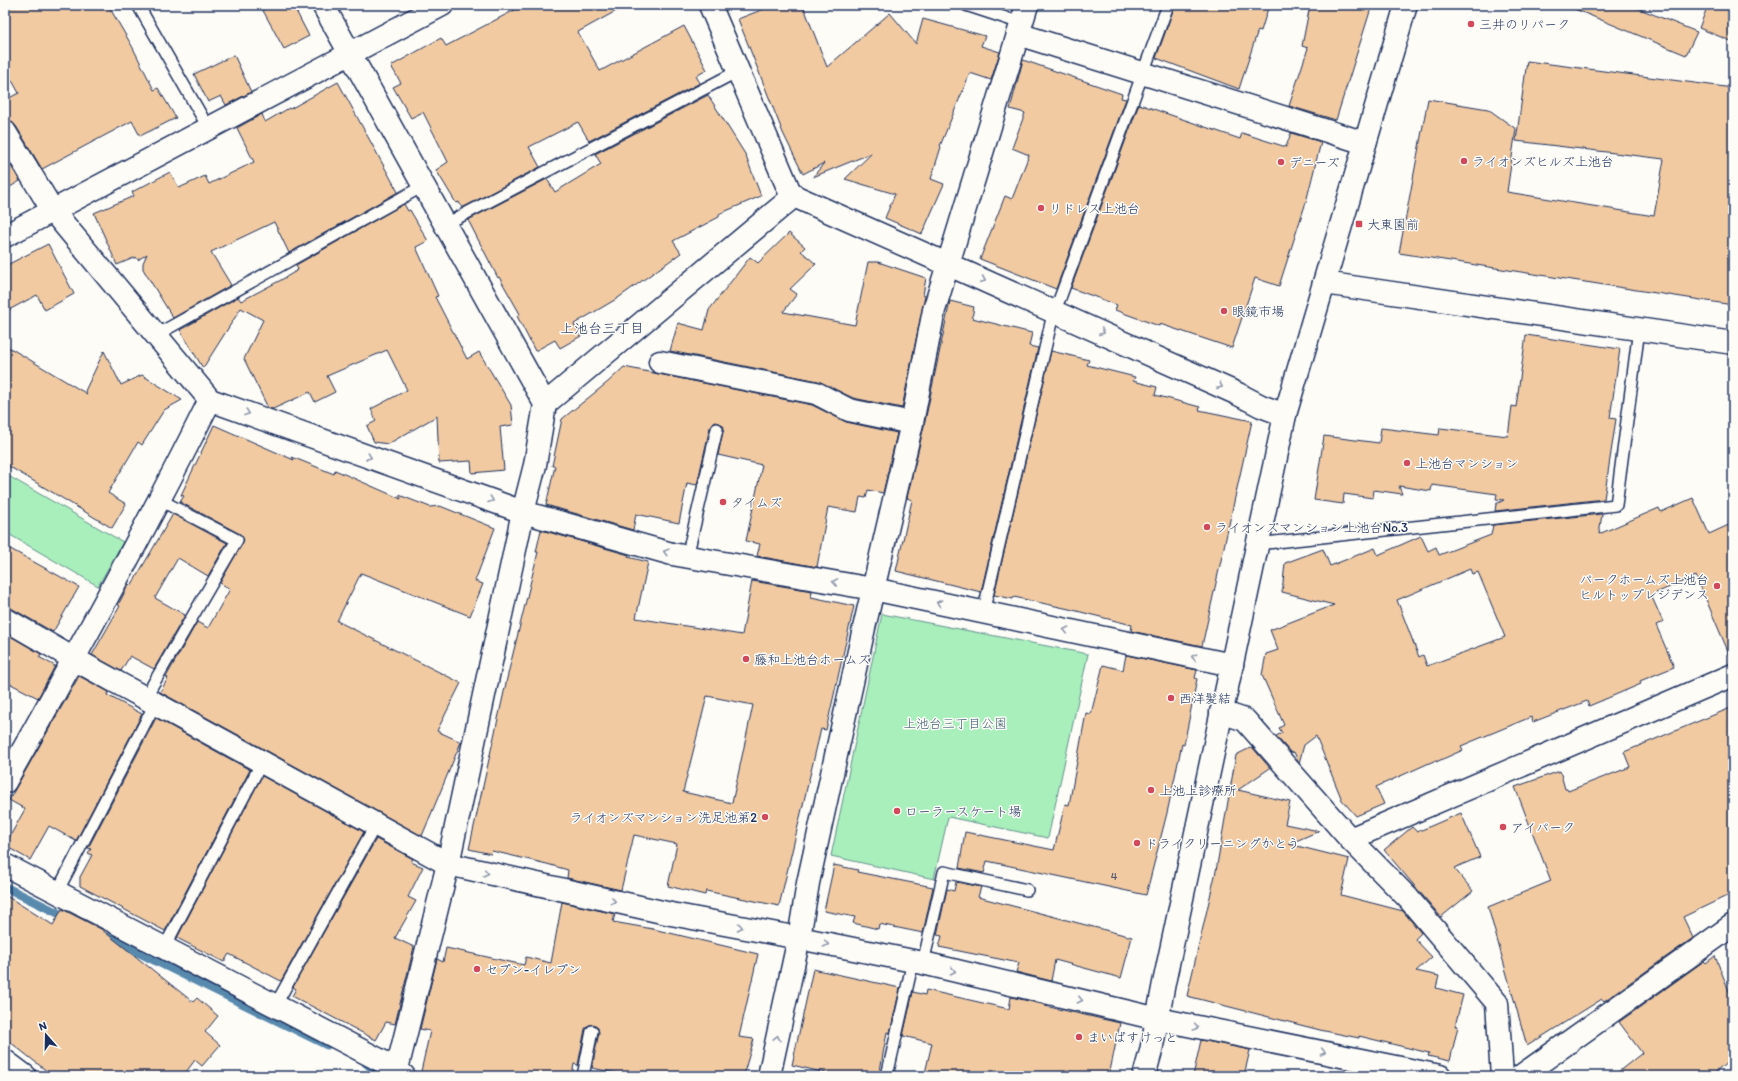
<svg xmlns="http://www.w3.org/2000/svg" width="1738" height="1081" font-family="Itim,'Klee One',sans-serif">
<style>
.green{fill:#a8efbb;stroke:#628f8c}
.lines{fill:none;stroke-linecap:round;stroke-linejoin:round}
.stream{stroke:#598aae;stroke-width:9}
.building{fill:#f1caa1;stroke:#1b2f5e;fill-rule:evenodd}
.service-casing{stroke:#1b2f5e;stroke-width:14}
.minor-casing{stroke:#1b2f5e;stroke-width:25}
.tertiary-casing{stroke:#1b2f5e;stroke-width:25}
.service{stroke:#fdfcf7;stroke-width:11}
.minor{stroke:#fdfcf7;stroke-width:22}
.tertiary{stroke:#fdfcf7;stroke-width:22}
.oneway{stroke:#8c96aa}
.poi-dot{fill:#d1495b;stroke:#fdfcf7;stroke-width:1.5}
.labels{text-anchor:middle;stroke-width:3;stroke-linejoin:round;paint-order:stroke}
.number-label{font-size:11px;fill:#50566f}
.poi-label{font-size:13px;fill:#1b2f5e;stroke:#fdfcf7;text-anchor:start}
.park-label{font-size:13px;fill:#3e5f75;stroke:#fdfcf7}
.neighbourhood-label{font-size:14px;fill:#1b2f5e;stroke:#fdfcf7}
</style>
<rect width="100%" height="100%" fill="#fdfcf7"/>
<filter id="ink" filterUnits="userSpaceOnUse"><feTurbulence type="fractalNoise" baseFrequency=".025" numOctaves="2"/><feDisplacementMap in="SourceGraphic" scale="8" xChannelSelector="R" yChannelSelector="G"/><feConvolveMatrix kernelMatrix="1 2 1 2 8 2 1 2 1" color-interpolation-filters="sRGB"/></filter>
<g filter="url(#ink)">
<path class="green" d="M 5,474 L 123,542 L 98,586 L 5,532 Z
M 882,614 L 1088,654 L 1048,838 L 948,817 L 934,879 L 831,856 Z"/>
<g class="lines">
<path class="stream" d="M 5,887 L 70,919
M 107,937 L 327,1045
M 366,1063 L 382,1076"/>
</g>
<path class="building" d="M 5,5 L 108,5 L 132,46 L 154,90 L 158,88 L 176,118 L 140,136 L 132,121 L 42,169 L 16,126 L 11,121 L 5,120 L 5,100 L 19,93 L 5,68 Z
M 260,5 L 293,5 L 309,36 L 284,49 Z
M 524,5 L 627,5 L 578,32 L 600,71 L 684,26 L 707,70 L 696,76 L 700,83 L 589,141 L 578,122 L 529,147 L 540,167 L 462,208 L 459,202 L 456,203 L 436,170 L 448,162 L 423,112 L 411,118 L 393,87 L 401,83 L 391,66 L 441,38 L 446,46 Z
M 774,5 L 803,5 L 827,67 L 890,13 L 916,44 L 923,19 L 985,36 L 981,46 L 1000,52 L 991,80 L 970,73 L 940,146 L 941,147 L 931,179 L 944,184 L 922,234 L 885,218 L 895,194 L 845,179 L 872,153 L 813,177 L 824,163 L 803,174 L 783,133 L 738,19 Z
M 1175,5 L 1269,5 L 1261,31 L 1258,30 L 1239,89 L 1156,58 Z
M 1310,5 L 1372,5 L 1336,120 L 1289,106 L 1308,48 L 1302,46 Z
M 1565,5 L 1630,5 L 1697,32 L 1686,55 Z
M 1708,5 L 1719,5 L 1733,11 L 1733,42 L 1699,28 Z
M 234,55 L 251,92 L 226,105 L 221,96 L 208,102 L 194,74 Z
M 1023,60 L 1122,94 L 1121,98 L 1126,99 L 1056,289 L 980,259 L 1005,196 L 1012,199 L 1029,155 L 1012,148 L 1025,113 L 1010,109 Z
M 1527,61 L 1733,88 L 1733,305 L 1399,253 L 1428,99 L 1488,109 L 1516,129 L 1507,192 L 1654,216 L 1664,159 L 1516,141 Z
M 338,82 L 398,192 L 289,253 L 274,222 L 211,252 L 231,285 L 173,318 L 143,269 L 143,263 L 147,254 L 138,260 L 136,257 L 117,265 L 94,213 L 134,196 L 132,192 L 170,172 L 179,188 L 205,176 L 209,184 L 254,162 L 237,128 L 262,114 L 265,122 L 289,108 L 290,109 Z
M 708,95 L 745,154 L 761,196 L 719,214 L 719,217 L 673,241 L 681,253 L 618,298 L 574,324 L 581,336 L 560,348 L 555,340 L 535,351 L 517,316 L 520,314 L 499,277 L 498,278 L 468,220 L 547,179 L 555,192 L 601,164 L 595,154 Z
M 1139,104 L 1240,139 L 1242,133 L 1286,147 L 1291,133 L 1321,142 L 1306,202 L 1279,286 L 1255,278 L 1232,348 L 1160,324 L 1159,326 L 1115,310 L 1117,305 L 1071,288 Z
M 5,156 L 20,181 L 5,190 Z
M 404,204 L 408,211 L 410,210 L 428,241 L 416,247 L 438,296 L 435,297 L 467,359 L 479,352 L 511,405 L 513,425 L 500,427 L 504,470 L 472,473 L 471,461 L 439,463 L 437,416 L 388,444 L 374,442 L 367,426 L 376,421 L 371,409 L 407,390 L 387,350 L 327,376 L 335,392 L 315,402 L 310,392 L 273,409 L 268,408 L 244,359 L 263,320 L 241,308 L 203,368 L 180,330 L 238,297 L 241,301 L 281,280 L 298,270 L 296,265 Z
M 789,233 L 805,247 L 801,251 L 816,264 L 790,289 L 797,294 L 783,312 L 855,325 L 868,262 L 878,262 L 926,278 L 923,295 L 925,296 L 902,408 L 853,398 L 818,381 L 670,351 L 678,323 L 704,330 L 709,310 L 750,257 L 758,263 Z
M 48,244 L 74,294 L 45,310 L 37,295 L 5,312 L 5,266 Z
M 950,301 L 974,307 L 972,318 L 1032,333 L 1029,346 L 1038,348 L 981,592 L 896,571 L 912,500 L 907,498 L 924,426 Z
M 1526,335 L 1620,349 L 1610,418 L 1616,419 L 1604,499 L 1495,511 L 1496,504 L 1504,500 L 1496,499 L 1497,494 L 1432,485 L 1431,491 L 1399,486 L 1402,494 L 1374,490 L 1373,498 L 1344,494 L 1343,504 L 1314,500 L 1324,436 L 1379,443 L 1381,428 L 1439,435 L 1440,428 L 1508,436 L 1512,406 L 1516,407 Z
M 5,345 L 87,394 L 85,391 L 104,351 L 121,385 L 142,375 L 182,400 L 164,410 L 142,445 L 138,442 L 108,493 L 126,504 L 112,528 L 5,464 Z
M 1051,351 L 1089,360 L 1087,365 L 1135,377 L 1133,381 L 1157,387 L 1155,395 L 1200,407 L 1199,410 L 1252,421 L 1202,646 L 1131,631 L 1132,625 L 1069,609 L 1014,597 L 1013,599 L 994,595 Z
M 624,367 L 812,405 L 846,422 L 897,433 L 883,493 L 868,490 L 866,498 L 860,497 L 857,512 L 828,507 L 817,567 L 757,556 L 760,544 L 746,541 L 762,465 L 718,455 L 724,427 L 721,424 L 715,422 L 710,427 L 697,485 L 687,483 L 679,523 L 636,514 L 633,530 L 546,505 L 555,466 L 552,466 L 562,419 L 608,382 Z
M 214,425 L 294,460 L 292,457 L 334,474 L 335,470 L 401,499 L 399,495 L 430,507 L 440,506 L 495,528 L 475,581 L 483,584 L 470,616 L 361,573 L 337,621 L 461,683 L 437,731 L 461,742 L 422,836 L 160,692 L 168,678 L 166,677 L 197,622 L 208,628 L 230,589 L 220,583 L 244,540 L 240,534 L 180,502 L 184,496 L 181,495 Z
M 1693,498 L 1709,534 L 1733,523 L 1733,663 L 1696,576 L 1651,595 L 1663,622 L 1656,625 L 1674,667 L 1640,681 L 1641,684 L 1589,706 L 1587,701 L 1533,722 L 1531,717 L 1461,746 L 1463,750 L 1436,762 L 1436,760 L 1376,787 L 1384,804 L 1356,816 L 1342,800 L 1316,736 L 1304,745 L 1299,763 L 1294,752 L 1291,753 L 1276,736 L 1282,733 L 1279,728 L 1284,725 L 1262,675 L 1266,654 L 1278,650 L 1270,630 L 1334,605 L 1282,592 L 1285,563 L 1323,549 L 1330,566 L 1375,548 L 1378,555 L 1421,536 L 1428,551 L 1436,547 L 1439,555 L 1491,535 L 1493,525 L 1602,514 L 1599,534 L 1659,508 L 1661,512 ZM 1470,569 L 1472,574 L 1478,572 L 1505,637 L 1427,666 L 1423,655 L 1419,657 L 1397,600 Z
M 173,514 L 227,543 L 208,576 L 178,558 L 155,598 L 185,615 L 154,669 L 130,656 L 121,671 L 92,655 L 120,606 L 118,605 L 129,584 L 131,586 Z
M 541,530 L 629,555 L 628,557 L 648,562 L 636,618 L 742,635 L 752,581 L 812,591 L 811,597 L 854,606 L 826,730 L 821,729 L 779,906 L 706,891 L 705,895 L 668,886 L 677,844 L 634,835 L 621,890 L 567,878 L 568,870 L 547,864 L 492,851 L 491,854 L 469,849 L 508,674 L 538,552 L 536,552 ZM 707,696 L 753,705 L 732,803 L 683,792 Z
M 5,546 L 79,587 L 53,632 L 11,608 L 5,607 Z
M 5,633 L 41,654 L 39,657 L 55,666 L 38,698 L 5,681 Z
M 1126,655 L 1197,670 L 1195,678 L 1197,679 L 1184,745 L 1182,744 L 1167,813 L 1146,895 L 987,861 L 984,873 L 959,868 L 965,832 L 1054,850 L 1065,804 L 1069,805 L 1086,713 L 1091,714 L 1103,665 L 1123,670 Z
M 79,676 L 109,692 L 107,695 L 142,714 L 76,841 L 49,826 L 30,860 L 9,848 L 9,838 L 25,809 L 9,800 Z
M 1733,707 L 1733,893 L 1683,917 L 1693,938 L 1604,1001 L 1602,999 L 1527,1046 L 1488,907 L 1551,881 L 1515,787 L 1560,771 L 1565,789 L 1567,789 L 1568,791 L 1630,767 L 1624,752 Z
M 156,718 L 250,770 L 165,931 L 80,886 L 80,877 L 92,855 L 88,853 L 91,849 L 88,848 Z
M 1252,747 L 1270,768 L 1238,790 L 1290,802 L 1285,824 L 1319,831 L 1289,844 L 1349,859 L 1341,895 L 1403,911 L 1421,933 L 1415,939 L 1432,957 L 1416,971 L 1439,976 L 1436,988 L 1463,995 L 1455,1026 L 1458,1026 L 1450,1061 L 1428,1056 L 1429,1053 L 1359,1036 L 1359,1038 L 1320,1030 L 1187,996 L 1216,871 L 1236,755 Z
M 262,776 L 364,832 L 281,981 L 229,954 L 224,962 L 177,938 Z
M 1461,813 L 1480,857 L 1454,868 L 1473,891 L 1441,917 L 1384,850 L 1412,827 L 1417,832 Z
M 376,839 L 413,859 L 411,862 L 423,867 L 408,897 L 416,901 L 395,938 L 414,947 L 395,1024 L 386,1022 L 376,1040 L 292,996 L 296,989 L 293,987 Z
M 834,865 L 858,870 L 857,872 L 933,887 L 923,933 L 879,924 L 878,929 L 853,923 L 855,917 L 824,911 Z
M 956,882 L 981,887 L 978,897 L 1132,937 L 1121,978 L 1055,960 L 1051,981 L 1016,972 L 1019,963 L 939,947 L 942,936 L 937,935 L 947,889 L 954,891 Z
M 5,895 L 53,925 L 62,909 L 101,929 L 193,1002 L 197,998 L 218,1016 L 205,1032 L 220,1045 L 202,1066 L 195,1060 L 183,1076 L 53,1076 L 5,1038 Z
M 562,902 L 615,914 L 613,922 L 653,929 L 758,954 L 739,1037 L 754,1039 L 743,1076 L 631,1076 L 592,1068 L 599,1032 L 597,1026 L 593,1024 L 587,1026 L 585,1029 L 578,1065 L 574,1064 L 572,1076 L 420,1076 L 430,1031 L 420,1029 L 437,959 L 443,962 L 446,948 L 524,965 L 526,957 L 551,963 Z
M 1715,956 L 1733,1001 L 1733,1058 L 1711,1076 L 1613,1076 L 1642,1053 L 1619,1022 L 1704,961 L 1706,963 Z
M 813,969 L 900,988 L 890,1033 L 887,1032 L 879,1076 L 839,1076 L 792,1065 Z
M 926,990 L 1009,1009 L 1011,997 L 1046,1005 L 1045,1006 L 1120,1023 L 1109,1076 L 941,1076 L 925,1073 L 932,1043 L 903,1036 L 913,992 L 925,995 Z
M 1201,1040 L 1250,1050 L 1244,1076 L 1193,1076 Z"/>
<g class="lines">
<defs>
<path id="service" d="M 138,5 L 209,129
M 966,5 L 1021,23
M 444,225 L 738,71
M 156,335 L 423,186
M 1257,544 L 1616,505 L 1639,329
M 687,557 L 717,429
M 983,613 L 1054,310 L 1060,298 L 1168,5
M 145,698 L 237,540 L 160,500
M 57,892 L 155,704
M 164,948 L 262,762
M 923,963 L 944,872 L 1027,890
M 275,1006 L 376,824
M 583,1076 L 592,1031
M 887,1076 L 913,961"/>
<path id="minor" d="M 323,5 L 545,404 L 535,465 L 523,512 L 448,864 L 397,1069 L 390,1076
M 1018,34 L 1365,143
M 5,132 L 53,211 L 210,400 L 523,512 L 672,554 L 873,589 L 1232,665
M 5,236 L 442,5
M 947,264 L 1238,394 L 1261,406 L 1285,415
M 1324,283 L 1733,343
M 660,362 L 816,393 L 849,410 L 912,423
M 545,404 L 794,196
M 5,619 L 74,659 L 448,864 L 671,914 L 799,938 L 808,883 L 864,628 L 912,423 L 934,310 L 1027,5
M 1221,712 L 1245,720 L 1350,839 L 1408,898 L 1497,1003 L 1502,1076
M 5,782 C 76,656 146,529 210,400
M 1350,839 L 1733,675
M 5,865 L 397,1069 L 404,1076
M 5,1061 L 25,1076
M 769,1076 L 799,938 L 923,963 L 1158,1019 L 1440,1076
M 1521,1076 L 1733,925"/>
<path id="tertiary" d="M 710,5 L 789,190 L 794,196 L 947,264
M 1144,1076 L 1151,1051 L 1164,983 L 1285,415 L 1406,5"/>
</defs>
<use href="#service" class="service-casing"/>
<use href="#minor" class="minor-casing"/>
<use href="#tertiary" class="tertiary-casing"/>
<use href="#service" class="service"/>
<use href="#minor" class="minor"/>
<use href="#tertiary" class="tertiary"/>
</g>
<defs><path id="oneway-chevron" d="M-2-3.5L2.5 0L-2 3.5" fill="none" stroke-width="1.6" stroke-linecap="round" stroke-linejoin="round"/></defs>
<g class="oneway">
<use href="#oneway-chevron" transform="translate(983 280) rotate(23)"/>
<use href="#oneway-chevron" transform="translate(1102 332) rotate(24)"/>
<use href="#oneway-chevron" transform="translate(1220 386) rotate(24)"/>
<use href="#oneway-chevron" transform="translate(247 413) rotate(20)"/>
<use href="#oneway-chevron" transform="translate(369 457) rotate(20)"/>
<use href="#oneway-chevron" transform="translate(491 500) rotate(20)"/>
<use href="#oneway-chevron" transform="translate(666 552) rotate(-165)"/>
<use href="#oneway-chevron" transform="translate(835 582) rotate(-170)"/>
<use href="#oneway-chevron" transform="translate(939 603) rotate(-167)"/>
<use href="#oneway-chevron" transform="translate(1066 630) rotate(-168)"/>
<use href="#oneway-chevron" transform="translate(1194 657) rotate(-168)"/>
<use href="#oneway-chevron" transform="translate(486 873) rotate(13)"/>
<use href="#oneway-chevron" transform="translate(613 901) rotate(13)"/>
<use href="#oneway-chevron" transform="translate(740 927) rotate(11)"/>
<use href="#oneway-chevron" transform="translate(826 944) rotate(12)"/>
<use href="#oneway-chevron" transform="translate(953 971) rotate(13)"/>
<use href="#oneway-chevron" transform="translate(1080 1000) rotate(13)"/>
<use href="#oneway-chevron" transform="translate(1196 1027) rotate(11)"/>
<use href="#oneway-chevron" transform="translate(777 1038) rotate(-78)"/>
<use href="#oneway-chevron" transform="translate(1323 1052) rotate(11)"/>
</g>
</g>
<g class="poi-dot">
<circle cx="1471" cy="24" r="4"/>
<circle cx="1464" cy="161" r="4"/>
<circle cx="1281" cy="162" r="4"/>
<circle cx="1041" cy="208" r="4"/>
<rect x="1355" y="220" width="8" height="8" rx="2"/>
<circle cx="1224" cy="311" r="4"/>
<circle cx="1407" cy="463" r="4"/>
<circle cx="723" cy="502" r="4"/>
<circle cx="1207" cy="527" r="4"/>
<circle cx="1717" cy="586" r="4"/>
<circle cx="746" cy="659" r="4"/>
<circle cx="1171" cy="698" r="4"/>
<circle cx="1151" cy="790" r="4"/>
<circle cx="897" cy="811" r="4"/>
<circle cx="765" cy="817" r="4"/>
<circle cx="1503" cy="827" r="4"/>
<circle cx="1137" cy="843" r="4"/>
<circle cx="477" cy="969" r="4"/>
<circle cx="1079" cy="1037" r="4"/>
</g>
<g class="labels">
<g class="number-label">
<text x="1114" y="880">4</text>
</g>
<g class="poi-label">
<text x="1479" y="29">三井のリパーク</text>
<text x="1472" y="166">ライオンズヒルズ上池台</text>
<text x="1289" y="167">デニーズ</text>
<text x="1049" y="213">リドレス上池台</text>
<text x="1367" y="229">大東園前</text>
<text x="1232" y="316">眼鏡市場</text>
<text x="1415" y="468">上池台マンション</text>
<text x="731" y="507">タイムズ</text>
<text x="1215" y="532">ライオンズマンション上池台No.3</text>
<text x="1709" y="584" text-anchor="end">パークホームズ上池台<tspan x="1709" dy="15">ヒルトップレジデンス</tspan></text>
<text x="754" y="664">藤和上池台ホームズ</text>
<text x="1179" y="703">西洋髪結</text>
<text x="1159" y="795">上池上診療所</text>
<text x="905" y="816">ローラースケート場</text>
<text x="757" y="822" text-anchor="end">ライオンズマンション洗足池第2</text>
<text x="1511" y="832">アイパーク</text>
<text x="1145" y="848">ドライクリーニングかとう</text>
<text x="485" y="974">セブン-イレブン</text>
<text x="1087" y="1042">まいばすけっと</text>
</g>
<g class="park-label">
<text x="955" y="728">上池台三丁目公園</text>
</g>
<g class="neighbourhood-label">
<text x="602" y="333">上池台三丁目</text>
</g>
</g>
<rect width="1738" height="1081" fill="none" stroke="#fdfcf7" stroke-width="20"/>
<rect x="10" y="10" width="1718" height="1061" fill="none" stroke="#1b2f5e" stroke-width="1.5" filter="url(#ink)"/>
<g transform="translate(46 1035) rotate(340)" stroke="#fdfcf7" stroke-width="3" paint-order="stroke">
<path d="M0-3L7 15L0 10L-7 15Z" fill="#1b2f5e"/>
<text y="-6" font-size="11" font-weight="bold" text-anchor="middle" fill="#1b2f5e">N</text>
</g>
</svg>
